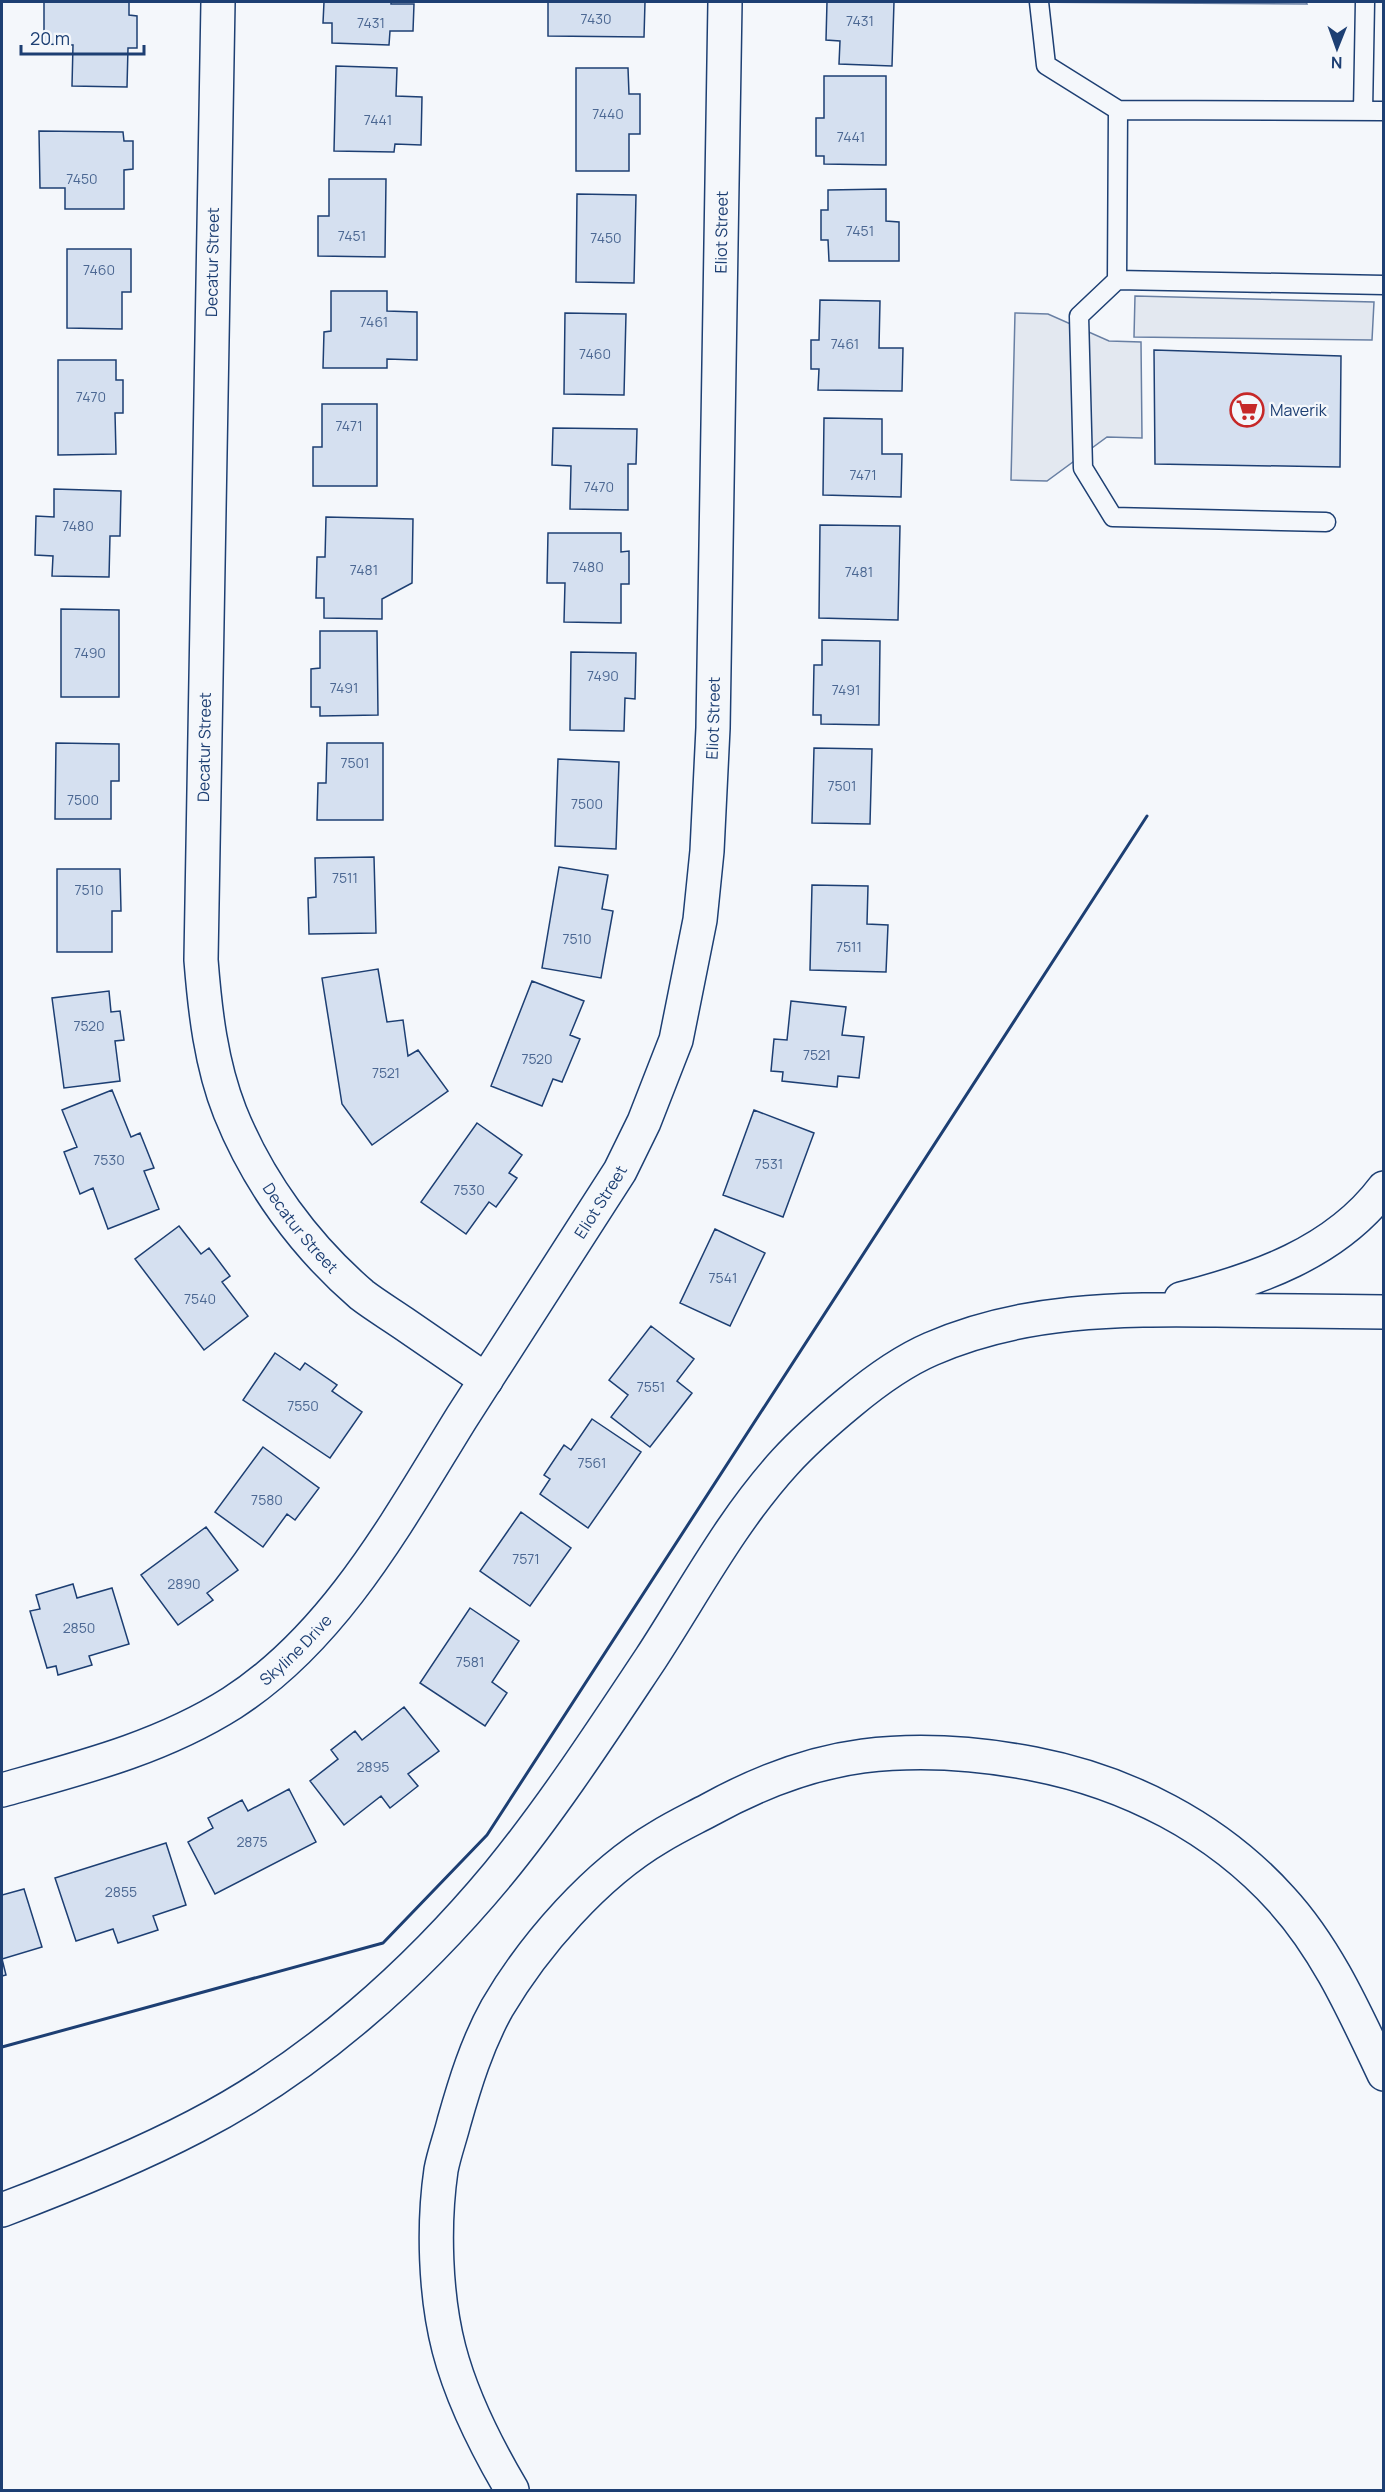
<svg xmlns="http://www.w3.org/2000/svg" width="1385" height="2492" font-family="Manrope,sans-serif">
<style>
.parking{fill:#e3e8f0;stroke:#687fa3;stroke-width:1.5}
.building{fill:#d5e0f0;stroke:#1d3f73;stroke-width:1.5}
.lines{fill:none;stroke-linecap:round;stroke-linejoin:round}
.service-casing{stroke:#1d3f73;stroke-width:21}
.minor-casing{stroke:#1d3f73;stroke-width:36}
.motorway-casing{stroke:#1d3f73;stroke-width:36}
.service{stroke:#f4f7fb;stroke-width:18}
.minor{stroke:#f4f7fb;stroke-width:33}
.motorway{stroke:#f4f7fb;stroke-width:33}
.wall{stroke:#1d3f73;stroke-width:3}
.labels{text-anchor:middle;stroke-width:4.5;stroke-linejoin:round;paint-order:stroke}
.number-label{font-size:14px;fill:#4b6792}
.street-label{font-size:16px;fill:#1d3f73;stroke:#f4f7fb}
.poi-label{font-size:16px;fill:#1d3f73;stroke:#f4f7fb;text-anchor:start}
</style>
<rect width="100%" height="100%" fill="#f4f7fb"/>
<path class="parking" d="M 1005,2 L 1306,2 L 1307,4 Z
M 1135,296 L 1374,302 L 1372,340 L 1134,337 Z
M 1015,313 L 1048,314 L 1109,341 L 1141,342 L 1142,438 L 1107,437 L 1047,481 L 1011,480 Z"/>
<path class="building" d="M 44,2 L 129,2 L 129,15 L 137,16 L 137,48 L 128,48 L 127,87 L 72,86 L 73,45 L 44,44 Z
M 324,2 L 391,2 L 391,4 L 414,4 L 413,31 L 390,31 L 389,45 L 332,43 L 332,23 L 323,23 Z
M 548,2 L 645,2 L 644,37 L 548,36 Z
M 827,2 L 894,2 L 892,66 L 839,64 L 840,41 L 826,40 Z
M 336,66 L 397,68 L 396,96 L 422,97 L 421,145 L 395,144 L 394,152 L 334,151 Z
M 576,68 L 628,68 L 629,94 L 640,94 L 640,134 L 629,134 L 629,171 L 576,171 Z
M 824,76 L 886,76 L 886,165 L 824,164 L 824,156 L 816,156 L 816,118 L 824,118 Z
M 39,131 L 123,132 L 124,141 L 133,141 L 133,169 L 124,170 L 124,209 L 65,209 L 65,188 L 40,188 Z
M 329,179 L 386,179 L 385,257 L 318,256 L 318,216 L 329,216 Z
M 886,189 L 886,221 L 899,222 L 899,261 L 829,261 L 828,240 L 821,240 L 821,210 L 828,210 L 828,190 Z
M 577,194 L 636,195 L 634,283 L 576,282 Z
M 67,249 L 131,249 L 131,292 L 122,292 L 122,329 L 67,328 Z
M 331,291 L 387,291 L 387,311 L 417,312 L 417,360 L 387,359 L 387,368 L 323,368 L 324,332 L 331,331 Z
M 820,300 L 880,301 L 879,348 L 903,348 L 902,391 L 818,390 L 819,369 L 811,369 L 811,340 L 819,340 Z
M 565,313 L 626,314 L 624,395 L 564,394 Z
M 1154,350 L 1341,356 L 1340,467 L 1155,464 Z
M 58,360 L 116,360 L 116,380 L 123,380 L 123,413 L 115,413 L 116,454 L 58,455 Z
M 322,404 L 377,404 L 377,486 L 313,486 L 313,447 L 322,447 Z
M 824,418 L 882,419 L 882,454 L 902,454 L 901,497 L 823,495 Z
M 553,428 L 637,429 L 636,464 L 628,464 L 628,510 L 570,509 L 571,466 L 552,465 Z
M 54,489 L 121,491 L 120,536 L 110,536 L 109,577 L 52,576 L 53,556 L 35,555 L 36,516 L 54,517 Z
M 326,517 L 413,519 L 412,583 L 382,599 L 382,619 L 324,618 L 324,598 L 316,598 L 317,557 L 325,557 Z
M 820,525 L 900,526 L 898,620 L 819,618 Z
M 548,533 L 621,533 L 621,552 L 629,551 L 629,584 L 621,584 L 621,623 L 564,622 L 565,583 L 547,583 Z
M 61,609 L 119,610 L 119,697 L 61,697 Z
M 320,631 L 377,631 L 378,715 L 320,716 L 320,707 L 311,707 L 311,669 L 320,668 Z
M 822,640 L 880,641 L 879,725 L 821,724 L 821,715 L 813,715 L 814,665 L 822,665 Z
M 571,652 L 636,653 L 635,699 L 625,698 L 624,731 L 570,730 Z
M 56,743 L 119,744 L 119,781 L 111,781 L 111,819 L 55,819 Z
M 327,743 L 383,743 L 383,820 L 317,820 L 318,783 L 326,783 Z
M 814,748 L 872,749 L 870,824 L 812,823 Z
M 558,759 L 619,762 L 616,849 L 555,846 Z
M 374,857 L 376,933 L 309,934 L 308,898 L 316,897 L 315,858 Z
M 559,867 L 608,875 L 602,909 L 613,911 L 601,978 L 542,968 Z
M 57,869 L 120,869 L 121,911 L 112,911 L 112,952 L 57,952 Z
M 812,885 L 868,886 L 867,924 L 888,925 L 886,972 L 810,970 Z
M 378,969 L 387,1022 L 403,1020 L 408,1056 L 418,1050 L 448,1091 L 372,1145 L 342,1104 L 322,978 Z
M 532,981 L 584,1001 L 570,1035 L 580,1039 L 562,1082 L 553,1079 L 542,1106 L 491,1086 Z
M 109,991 L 111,1012 L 120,1011 L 124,1040 L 115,1041 L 120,1081 L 64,1088 L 52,998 Z
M 791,1001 L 846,1007 L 842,1035 L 864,1037 L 859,1078 L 838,1076 L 837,1087 L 782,1081 L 783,1072 L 771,1071 L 774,1039 L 787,1040 Z
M 112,1090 L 131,1137 L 140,1133 L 154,1168 L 144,1171 L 159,1209 L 108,1229 L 93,1188 L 80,1194 L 64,1152 L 77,1147 L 62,1110 Z
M 754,1110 L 814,1133 L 783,1217 L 723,1195 Z
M 477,1123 L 522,1155 L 509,1173 L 517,1178 L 496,1207 L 489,1202 L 466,1234 L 421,1202 Z
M 179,1226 L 201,1254 L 209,1248 L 230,1276 L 222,1282 L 248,1316 L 204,1350 L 135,1259 Z
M 715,1229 L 765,1253 L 730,1326 L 680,1303 Z
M 651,1326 L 694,1359 L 677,1381 L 692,1393 L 650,1447 L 611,1417 L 628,1395 L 609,1380 Z
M 275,1353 L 300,1370 L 305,1363 L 337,1385 L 332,1391 L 362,1412 L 330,1458 L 243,1400 Z
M 592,1419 L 641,1452 L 588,1528 L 540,1494 L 550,1479 L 544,1475 L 564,1445 L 571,1450 Z
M 263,1447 L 319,1488 L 295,1520 L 287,1514 L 263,1547 L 215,1512 Z
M 521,1512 L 571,1548 L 530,1606 L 480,1571 Z
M 206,1527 L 238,1570 L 207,1593 L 213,1600 L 178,1625 L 141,1575 Z
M 73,1584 L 77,1598 L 112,1588 L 129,1644 L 89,1656 L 92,1665 L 58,1675 L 56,1666 L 47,1668 L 30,1611 L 40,1609 L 36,1595 Z
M 470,1608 L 519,1641 L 492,1682 L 507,1693 L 485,1726 L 420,1683 Z
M 404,1707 L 439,1751 L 408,1774 L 418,1786 L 390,1808 L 381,1796 L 344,1825 L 310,1781 L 338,1759 L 331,1750 L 355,1731 L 362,1740 Z
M 289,1789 L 316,1842 L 215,1894 L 188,1842 L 213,1828 L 208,1818 L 242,1800 L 248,1811 Z
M 166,1843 L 186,1905 L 153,1916 L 158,1930 L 118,1943 L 113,1929 L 76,1941 L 55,1878 Z
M 24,1889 L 42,1947 L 2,1959 L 6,1975 L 2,1976 L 2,1895 Z"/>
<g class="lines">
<defs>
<path id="service" d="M 1039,2 L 1046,65 L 1118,110 L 1117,280 L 1079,316 L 1083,468 L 1113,517 L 1326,522
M 1118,110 L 1384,111
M 1363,111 L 1365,2
M 1117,280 L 1384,285"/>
<g id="minor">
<path id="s1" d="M 218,2 L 201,960 C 205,1011 211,1064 230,1112 C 258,1182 305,1246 362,1295 C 375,1305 390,1314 403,1323 C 431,1342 458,1361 486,1380"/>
<path id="s2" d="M 2,1790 C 81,1768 161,1748 232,1703 C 336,1636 398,1520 462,1417 C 515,1335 568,1253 620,1171 L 644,1122 L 676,1040 L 700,920 L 707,851 L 713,728 L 725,2"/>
</g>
<path id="motorway" d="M 1181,1299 C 1256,1280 1335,1253 1384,1188
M 2,2210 C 68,2185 133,2159 196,2126 C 312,2066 415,1974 498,1874 C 553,1807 603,1730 651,1658 C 694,1592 732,1520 785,1462 C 805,1440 827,1421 850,1402 C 874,1382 901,1362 931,1349 C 1022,1309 1118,1309 1216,1310 C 1272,1311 1328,1311 1384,1312
M 512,2490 C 486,2446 462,2399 449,2349 C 435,2295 433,2225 441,2170 C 444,2154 450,2138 454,2122 C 465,2083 477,2044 497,2008 C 534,1945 596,1874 659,1837 C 675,1827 692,1819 709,1810 C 756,1784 809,1763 863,1756 C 921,1749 977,1753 1034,1764 C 1127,1782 1216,1827 1281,1899 C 1327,1949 1355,2013 1384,2074"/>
</defs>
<use href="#service" class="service-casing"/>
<use href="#minor" class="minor-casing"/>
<use href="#motorway" class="motorway-casing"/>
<use href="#service" class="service"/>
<use href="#minor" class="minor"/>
<use href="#motorway" class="motorway"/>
<path class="wall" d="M 2,2047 L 383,1943 L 487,1835 L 1147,816"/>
</g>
<defs>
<symbol id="supermarket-ring" viewBox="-11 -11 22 22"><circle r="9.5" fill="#f4f7fb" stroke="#c62828" stroke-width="1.5"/><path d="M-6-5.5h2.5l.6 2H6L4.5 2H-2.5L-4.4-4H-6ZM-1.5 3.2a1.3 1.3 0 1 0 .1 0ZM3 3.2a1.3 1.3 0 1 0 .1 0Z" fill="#c62828"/></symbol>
</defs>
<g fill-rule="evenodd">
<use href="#supermarket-ring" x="1228" y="391" width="38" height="38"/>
</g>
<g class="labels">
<g class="number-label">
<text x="596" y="24">7430</text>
<text x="860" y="26">7431</text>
<text x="371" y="28">7431</text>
<text x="608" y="119">7440</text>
<text x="378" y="125">7441</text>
<text x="851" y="142">7441</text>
<text x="82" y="184">7450</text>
<text x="860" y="236">7451</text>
<text x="352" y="241">7451</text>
<text x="606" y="243">7450</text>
<text x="99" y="275">7460</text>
<text x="374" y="327">7461</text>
<text x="845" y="349">7461</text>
<text x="595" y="359">7460</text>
<text x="91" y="402">7470</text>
<text x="349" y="431">7471</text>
<text x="863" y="480">7471</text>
<text x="599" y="492">7470</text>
<text x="78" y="531">7480</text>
<text x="588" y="572">7480</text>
<text x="364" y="575">7481</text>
<text x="859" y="577">7481</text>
<text x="90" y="658">7490</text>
<text x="603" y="681">7490</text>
<text x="344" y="693">7491</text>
<text x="846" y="695">7491</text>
<text x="355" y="768">7501</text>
<text x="842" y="791">7501</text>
<text x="83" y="805">7500</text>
<text x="587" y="809">7500</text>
<text x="345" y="883">7511</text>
<text x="89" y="895">7510</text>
<text x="577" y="944">7510</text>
<text x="849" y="952">7511</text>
<text x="89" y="1031">7520</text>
<text x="817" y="1060">7521</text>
<text x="537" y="1064">7520</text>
<text x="386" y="1078">7521</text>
<text x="109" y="1165">7530</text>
<text x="769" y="1169">7531</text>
<text x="469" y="1195">7530</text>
<text x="723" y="1283">7541</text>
<text x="200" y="1304">7540</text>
<text x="651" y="1392">7551</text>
<text x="303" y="1411">7550</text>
<text x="592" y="1468">7561</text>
<text x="267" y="1505">7580</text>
<text x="526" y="1564">7571</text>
<text x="184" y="1589">2890</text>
<text x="79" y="1633">2850</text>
<text x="470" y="1667">7581</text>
<text x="373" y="1772">2895</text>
<text x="252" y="1847">2875</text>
<text x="121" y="1897">2855</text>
</g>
<g class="street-label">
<text dy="6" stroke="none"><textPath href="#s2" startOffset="1863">Eliot Street</textPath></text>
<text transform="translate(212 262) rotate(-89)" y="6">Decatur Street</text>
<text dy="6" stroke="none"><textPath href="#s2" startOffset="1377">Eliot Street</textPath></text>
<text transform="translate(204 747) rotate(-89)" y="6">Decatur Street</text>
<text dy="6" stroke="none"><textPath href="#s2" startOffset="873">Eliot Street</textPath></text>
<text dy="6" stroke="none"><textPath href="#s1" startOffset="1250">Decatur Street</textPath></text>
<text dy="6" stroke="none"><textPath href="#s2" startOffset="330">Skyline Drive</textPath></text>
</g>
<g class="poi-label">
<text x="1270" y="416">Maverik</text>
</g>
</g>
<rect width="1385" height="2492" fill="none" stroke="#1d3f73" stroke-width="6"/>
<g transform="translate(1337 48) rotate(181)" stroke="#f4f7fb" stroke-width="4.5" paint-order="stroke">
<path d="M0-4.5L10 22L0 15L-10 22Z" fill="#1d3f73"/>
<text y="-9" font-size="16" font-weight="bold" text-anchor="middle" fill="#1d3f73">N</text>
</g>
<path d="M21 45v9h123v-9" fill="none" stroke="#1d3f73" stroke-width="3"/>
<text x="30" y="45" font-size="18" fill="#1d3f73" stroke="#f4f7fb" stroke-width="4.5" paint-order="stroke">20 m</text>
</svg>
